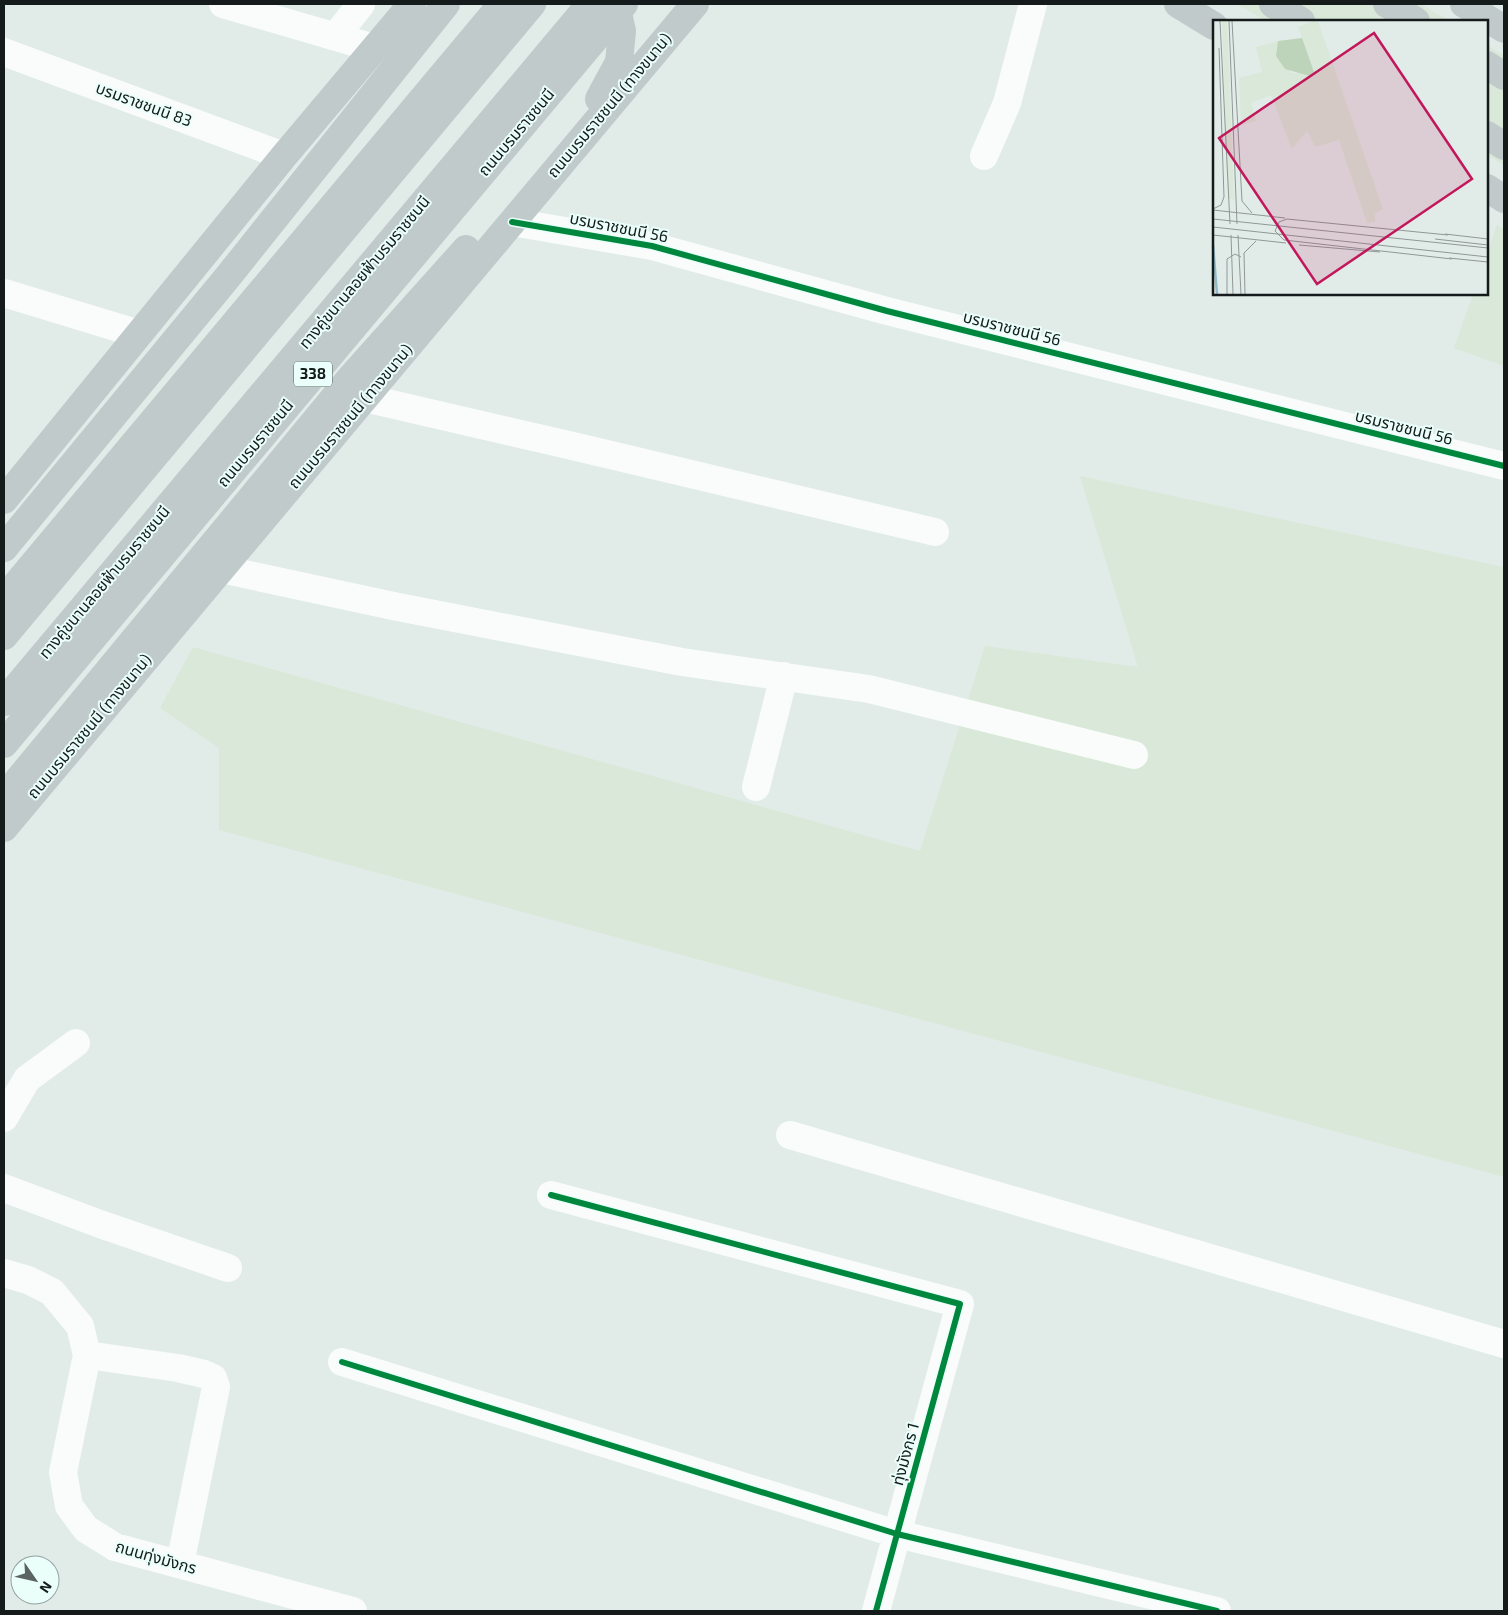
<svg xmlns="http://www.w3.org/2000/svg" width="1508" height="1615" font-family="'Exo 2','Noto Sans Thai',sans-serif">
<style>
.green{fill:#d9e8d8}
.lines{fill:none;stroke-linecap:round;stroke-linejoin:round}
.minor{stroke:#fafcfc;stroke-width:28}
.major{stroke:#c1cacb;stroke-width:28}
.cycleway-casing{stroke:#eafefa;stroke-width:9}
.cycleway{stroke:#00873e;stroke-width:6}
.labels{text-anchor:middle;stroke-width:4;stroke-linejoin:round;paint-order:stroke}
.shield{fill:#eafefa;stroke:#545f5d;stroke-width:1}
.shield-label{font-size:15px;font-weight:bold;fill:#141b1a}
.street-label{font-size:16px;fill:#141b1a;stroke:#eafefa}
.inset-river{fill:none;stroke:#8fbbca;stroke-width:2.5}
.inset-road{fill:none;stroke:#8f9896;stroke-width:1}
.view{fill:#c2185b;fill-opacity:0.15;stroke:#c2185b;stroke-width:2.5}
.inset-edge{fill:none;stroke:#141b1a;stroke-width:2.5}
</style>
<rect width="100%" height="100%" fill="#e1ece9"/>
<path class="green" d="M 1237,4 L 1421,4 L 1449,21 L 1266,21 Z
M 1487,45 L 1504,56 L 1504,165 L 1487,155 Z
M 1497,225 L 1504,229 L 1504,366 L 1454,348 L 1473,294 L 1487,294 L 1487,254 Z
M 1080,476 L 1504,567 L 1504,1177 L 219,830 L 219,748 L 160,708 L 193,647 L 920,851 L 985,646 L 1138,667 Z"/>
<g class="lines">
<path class="minor" d="M 223,4 L 374,48
M 335,37 L 361,4
M 4,52 L 284,156
M 984,156 L 1007,103 L 1033,4
M 512,222 L 652,246 L 887,311 L 1504,466
M 4,293 L 139,334
M 365,398 L 577,447 L 935,532
M 221,569 L 398,607 L 682,662 L 869,689 L 1134,755
M 756,787 L 784,676
M 4,1118 L 27,1079 L 76,1043
M 790,1135 L 1504,1344
M 4,1188 L 100,1224 L 228,1268
M 551,1195 L 960,1304 L 876,1611
M 4,1273 L 28,1280 L 52,1292 L 80,1326 L 87,1355 L 63,1472 L 69,1506 L 86,1529 L 115,1547 L 353,1611
M 87,1355 L 178,1368 L 204,1374 L 213,1378 L 216,1387 L 180,1564
M 342,1362 L 897,1534 L 1217,1611"/>
<path class="major" d="M 1178,4 L 1214,26
M 1273,4 L 1301,21
M 1387,4 L 1416,21
M 1464,4 L 1504,29
M 1487,65 L 1504,76
M 599,99 L 619,62 L 622,31 L 616,4
M 1487,135 L 1504,146
M 1487,188 L 1504,199
M 4,500 L 284,156 L 412,4
M 4,548 L 226,279 L 446,4
M 4,599 L 502,4
M 4,636 L 532,4
M 4,702 L 590,4
M 4,744 L 624,4
M 4,797 L 353,375 L 466,249
M 4,828 L 695,4"/>
<defs>
<path id="cycleway" d="M 512,222 L 652,246 L 887,311 L 1504,466
M 551,1195 L 960,1304 L 876,1611
M 342,1362 L 897,1534 L 1217,1611"/>
</defs>
<use href="#cycleway" class="cycleway-casing"/>
<use href="#cycleway" class="cycleway"/>
</g>
<g class="labels">
<rect class="shield" x="294" y="361.5" width="38" height="25" rx="4"/>
<g class="shield-label">
<text x="313" y="379">338</text>
</g>
<g class="street-label">
<text transform="translate(144 104) rotate(20)" y="6">บรมราชชนนี 83</text>
<text transform="translate(609 105) rotate(-50)" y="6">ถนนบรมราชชนนี (ทางขนาน)</text>
<text transform="translate(516 132) rotate(-50)" y="6">ถนนบรมราชชนนี</text>
<text transform="translate(619 227) rotate(11)" y="6">บรมราชชนนี 56</text>
<text transform="translate(364 272) rotate(-50)" y="6">ทางคู่ขนานลอยฟ้าบรมราชชนนี</text>
<text transform="translate(1012 328) rotate(14)" y="6">บรมราชชนนี 56</text>
<text transform="translate(350 416) rotate(-50)" y="6">ถนนบรมราชชนนี (ทางขนาน)</text>
<text transform="translate(1404 427) rotate(14)" y="6">บรมราชชนนี 56</text>
<text transform="translate(255 443) rotate(-50)" y="6">ถนนบรมราชชนนี</text>
<text transform="translate(104 582) rotate(-50)" y="6">ทางคู่ขนานลอยฟ้าบรมราชชนนี</text>
<text transform="translate(89 726) rotate(-50)" y="6">ถนนบรมราชชนนี (ทางขนาน)</text>
<text transform="translate(905 1454) rotate(-75)" y="6">ทุ่งมังกร 1</text>
<text transform="translate(156 1557) rotate(16)" y="6">ถนนทุ่งมังกร</text>
</g>
</g>
<g transform="translate(1213 20)">
<rect width="275" height="275" fill="#e1ece9"/>
<path d="M 9,1 L 14,1 L 21,180 L 15,178 ZM 100,1 L 105,1 L 170,189 L 162,194 L 162,202 L 154,203 L 126,120 L 102,127 L 94,111 L 79,129 L 58,75 L 38,83 L 43,101 L 28,105 L 26,58 L 49,52 L 43,27 L 65,21 L 63,36 L 79,53 L 101,52 L 85,7 Z" fill="#d9e8d8"/>
<path d="M 89,18 L 101,52 L 97,56 L 72,49 L 63,36 L 65,21 Z" fill="#bdd3ba"/>
<path class="inset-river" d="M 0,225 L 4,274"/>
<path class="inset-road" d="M 7,1 L 17,204M 16,1 L 24,204M 19,1 L 29,181 L 39,193M 0,189 L 8,185 L 11,177 L 6,28M 0,190 L 72,198M 0,199 L 275,228M 0,207 L 275,237M 232,214 L 275,219M 0,215 L 73,223M 18,215 L 20,274M 25,215 L 28,274M 235,215 L 74,199 L 66,202 L 62,211 L 71,220 L 239,239M 222,219 L 275,225M 86,225 L 167,232M 236,238 L 275,242M 14,274 L 14,239 L 22,234 L 28,237M 32,274 L 31,233 L 43,221"/>
<path class="view" d="M 161,13 L 259,159 L 104,264 L 6,118 Z"/>
<rect width="275" height="275" class="inset-edge"/>
</g>
<rect width="1508" height="1615" fill="none" stroke="#141b1a" stroke-width="10"/>
<g transform="translate(35 1580) rotate(124)"><circle r="24" fill="#eafefa" stroke="#94a3a0"/>
<path d="M0-4L9 19L0 12L-9 19Z" fill="#5c6462"/>
<text y="-8" font-size="14" font-weight="bold" text-anchor="middle" fill="#141b1a">N</text>
</g>
</svg>
